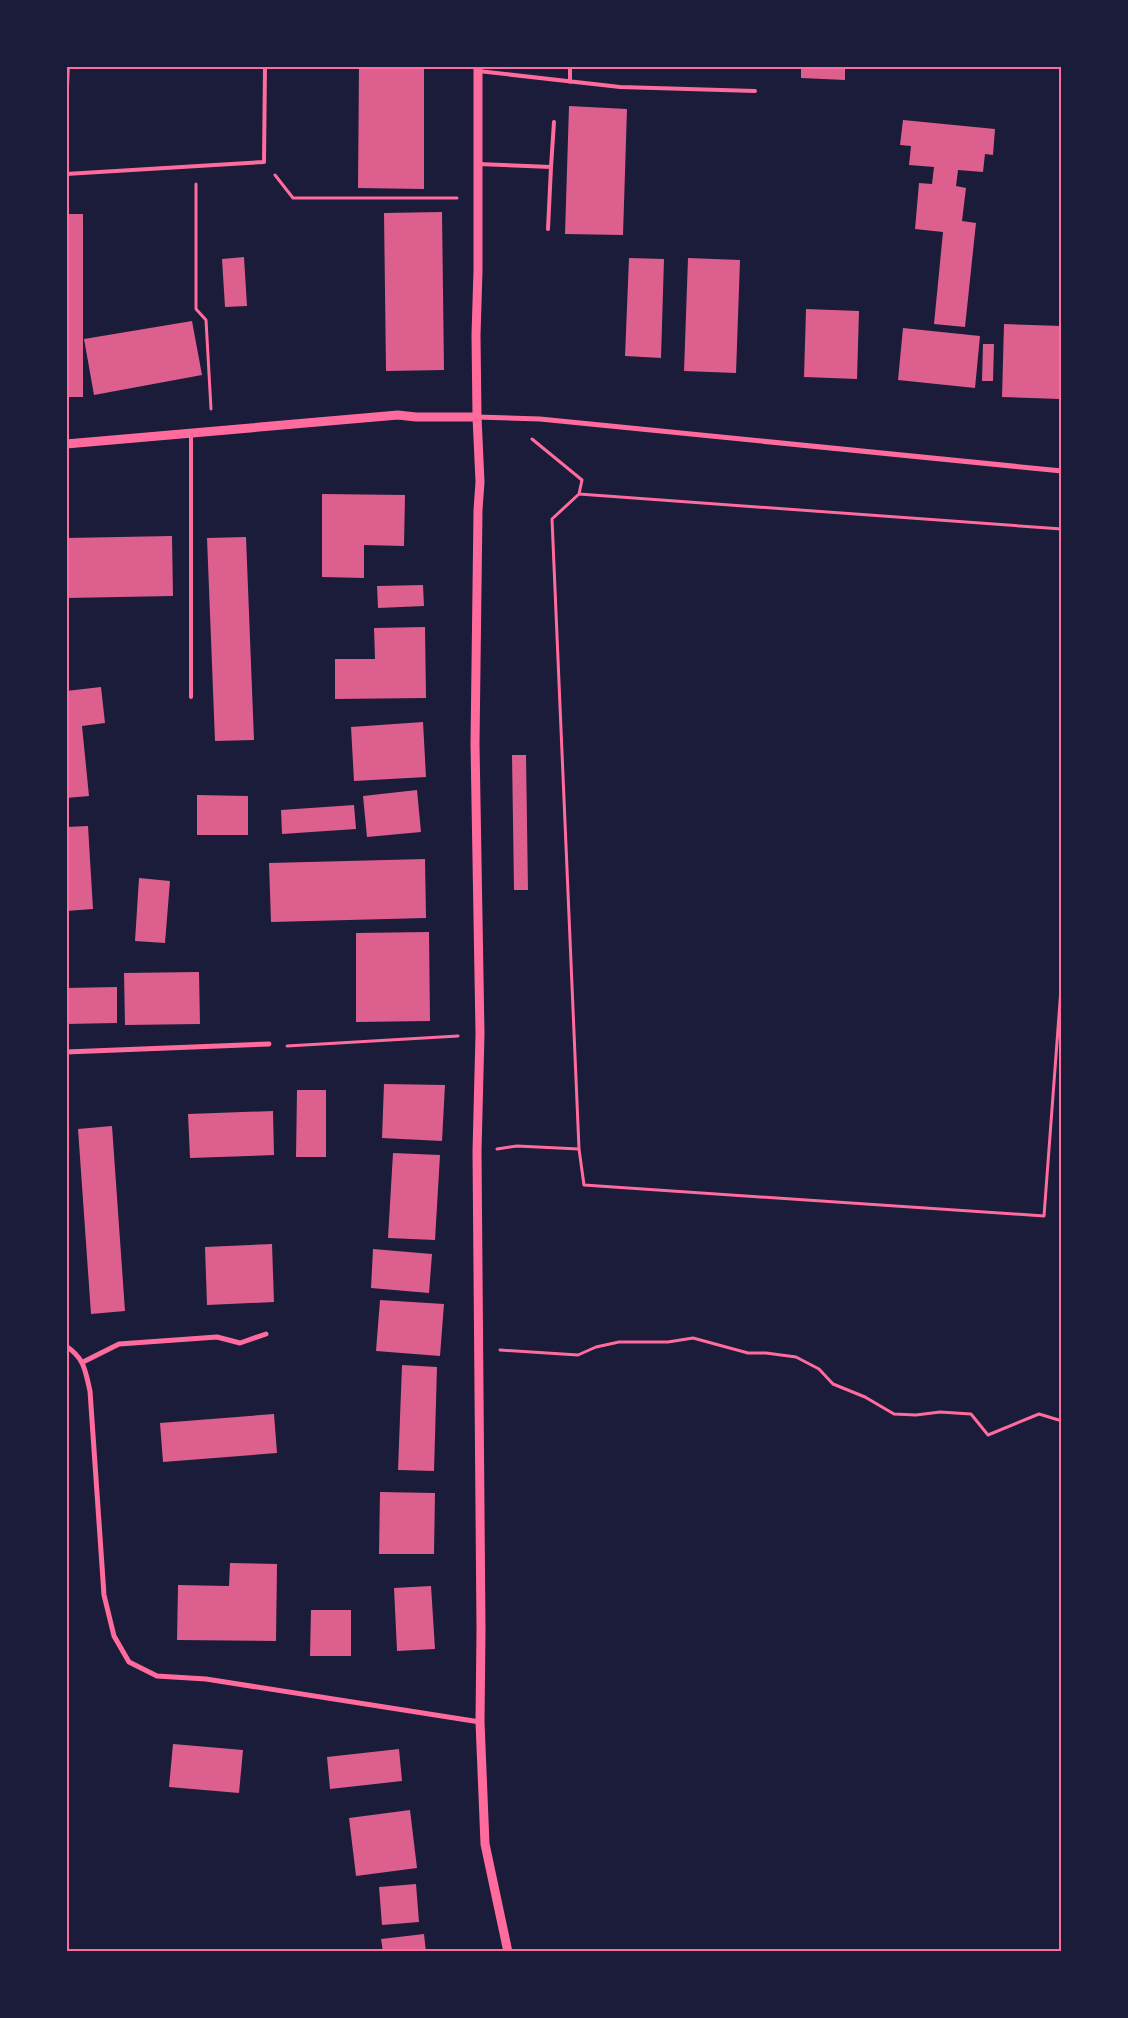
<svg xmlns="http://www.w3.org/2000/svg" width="1128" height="2018" font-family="'Crimson Pro',serif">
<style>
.building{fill:#dd5f8e}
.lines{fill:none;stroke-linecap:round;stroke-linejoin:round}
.path{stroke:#ff6b9d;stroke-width:3}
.service{stroke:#ff6b9d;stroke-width:4}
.minor{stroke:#ff6b9d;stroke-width:5}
.tertiary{stroke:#ff6b9d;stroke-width:9}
.neatline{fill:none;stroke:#ff6b9d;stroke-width:2}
</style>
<rect width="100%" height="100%" fill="#1b1b3a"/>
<path class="building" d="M 66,66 L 70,66 L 69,87 L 66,87 Z
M 359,66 L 424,66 L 424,189 L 358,188 Z
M 801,66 L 845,66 L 845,80 L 801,78 Z
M 569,106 L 627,109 L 623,235 L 565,234 Z
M 903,120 L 995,129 L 993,155 L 985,154 L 983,172 L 958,170 L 956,186 L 966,188 L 962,221 L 976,223 L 965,327 L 934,324 L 943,232 L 915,229 L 919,183 L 932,184 L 934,167 L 909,165 L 911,146 L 900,145 Z
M 442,212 L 444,370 L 386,371 L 384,213 Z
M 66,214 L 83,214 L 83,397 L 66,397 Z
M 244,257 L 247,306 L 225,307 L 222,259 Z
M 629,258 L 664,259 L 661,358 L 625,356 Z
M 688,258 L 740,260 L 736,373 L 684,371 Z
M 806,309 L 859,311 L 857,379 L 804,377 Z
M 192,321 L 202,375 L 94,395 L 84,339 Z
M 1004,324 L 1062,326 L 1060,399 L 1002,397 Z
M 903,328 L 980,336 L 975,388 L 898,380 Z
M 983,344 L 994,344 L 993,381 L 982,381 Z
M 322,494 L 405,495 L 404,546 L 364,545 L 364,578 L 322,577 Z
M 172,536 L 173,596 L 66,598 L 66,538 Z
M 246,537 L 254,740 L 215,741 L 207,538 Z
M 423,585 L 424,606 L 378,608 L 377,586 Z
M 425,627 L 426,698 L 335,699 L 335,659 L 375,659 L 374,628 Z
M 101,687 L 105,723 L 82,726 L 89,796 L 66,798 L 66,691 Z
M 423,722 L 426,777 L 354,781 L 351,727 Z
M 512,755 L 526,755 L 528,890 L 514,890 Z
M 417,790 L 421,832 L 367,837 L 363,796 Z
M 197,795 L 248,796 L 248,835 L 197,835 Z
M 354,805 L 356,829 L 282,834 L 281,810 Z
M 88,826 L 93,909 L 66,911 L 66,827 Z
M 425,859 L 426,918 L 271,922 L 269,863 Z
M 139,878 L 170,881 L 165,943 L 135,941 Z
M 429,932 L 430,1021 L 356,1022 L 356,933 Z
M 199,972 L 200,1024 L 125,1025 L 124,973 Z
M 117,987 L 117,1023 L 66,1024 L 66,988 Z
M 384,1084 L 445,1085 L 442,1141 L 382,1138 Z
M 297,1090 L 326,1090 L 326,1157 L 296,1157 Z
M 273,1111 L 274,1155 L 190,1158 L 188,1114 Z
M 112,1126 L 125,1311 L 91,1314 L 78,1129 Z
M 393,1153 L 440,1155 L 435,1240 L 388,1238 Z
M 272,1244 L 274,1302 L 207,1305 L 205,1247 Z
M 373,1249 L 432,1254 L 429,1293 L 371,1288 Z
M 380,1300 L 444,1304 L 440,1356 L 376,1351 Z
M 402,1365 L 437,1367 L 434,1471 L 398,1470 Z
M 274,1414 L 277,1453 L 163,1462 L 160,1423 Z
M 380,1492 L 435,1493 L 434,1554 L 379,1554 Z
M 230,1563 L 277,1564 L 276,1641 L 177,1640 L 178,1585 L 229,1586 Z
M 431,1586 L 435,1649 L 397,1651 L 394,1588 Z
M 311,1610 L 351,1610 L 351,1656 L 310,1656 Z
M 173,1744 L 243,1750 L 239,1793 L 169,1787 Z
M 399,1749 L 402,1781 L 330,1789 L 327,1757 Z
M 410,1810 L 417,1868 L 356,1876 L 349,1818 Z
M 416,1884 L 419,1922 L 382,1925 L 379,1887 Z
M 424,1934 L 426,1952 L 383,1952 L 381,1939 Z"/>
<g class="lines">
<path class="path" d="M 275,175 L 293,198 L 457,198
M 196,184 L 196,309 L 206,320 L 211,409
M 532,439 L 582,480 L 579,494 L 552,519 L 579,1149 L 584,1185 L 1044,1216 L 1062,975
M 579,494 L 1062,529
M 287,1046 L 458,1036
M 497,1149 L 517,1146 L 579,1149
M 500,1350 L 578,1355 L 596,1347 L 619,1342 L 668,1342 L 693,1338 L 748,1353 L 766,1353 L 796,1357 L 819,1369 L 833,1384 L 865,1397 L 894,1414 L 916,1415 L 940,1412 L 971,1414 L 988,1435 L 1039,1414 L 1062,1421"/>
<path class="service" d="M 478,71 L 620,87 L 755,91
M 570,82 L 570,66
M 478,164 L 551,167 L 548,229
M 551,167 L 554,122
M 66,174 L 264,162 L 265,66
M 191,435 L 191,697"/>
<path class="minor" d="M 477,417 L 540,419 L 1062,471
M 66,1052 L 269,1044
M 66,1346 C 85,1359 85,1370 90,1391 L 104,1595 L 114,1636 L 129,1662 L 157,1676 L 206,1679 L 480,1722
M 83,1362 L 119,1344 L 217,1337 L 240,1343 L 266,1334"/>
<path class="tertiary" d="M 478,66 L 478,270 L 476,335 L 477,417 L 480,482 L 478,510 L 475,744 L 480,1034 L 477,1151 L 481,1630 L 480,1722 L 485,1844 L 508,1952
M 66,444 L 398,415 L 416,417 L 477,417"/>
</g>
<rect width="1128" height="2018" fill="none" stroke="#1b1b3a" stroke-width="135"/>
<rect x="68" y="68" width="992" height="1882" class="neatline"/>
</svg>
